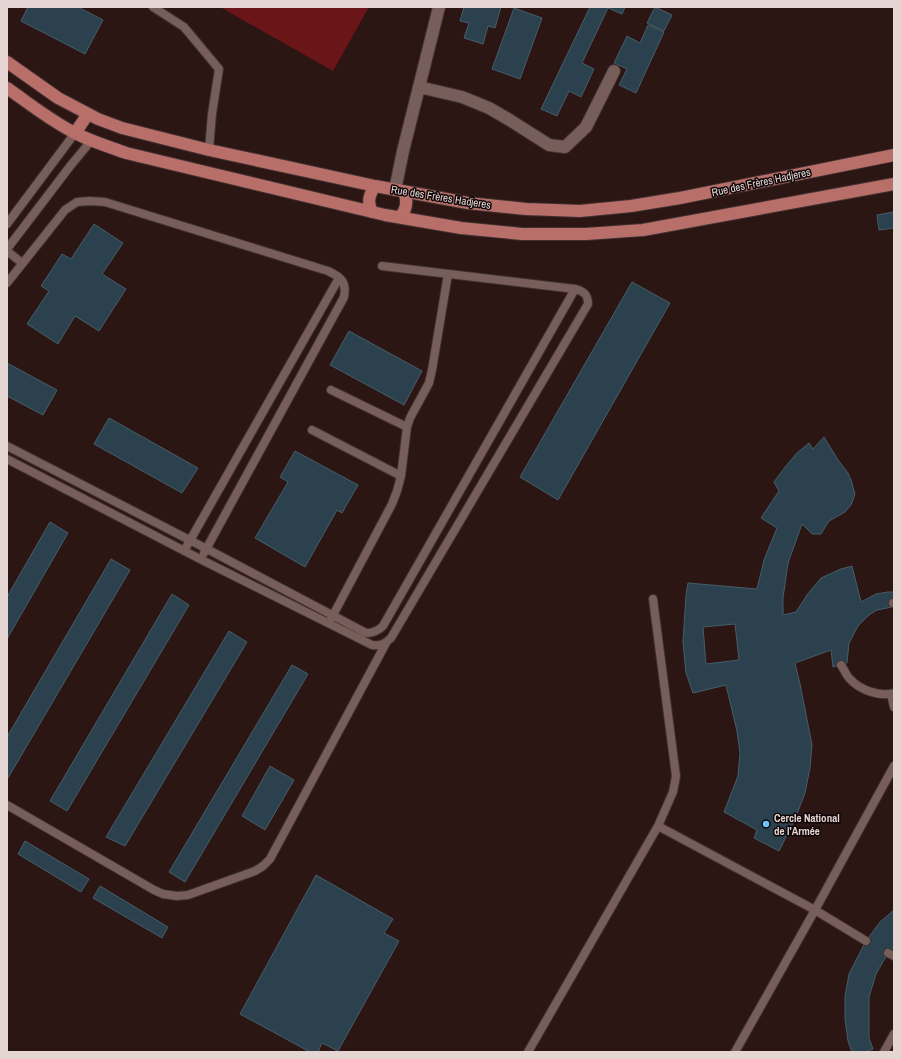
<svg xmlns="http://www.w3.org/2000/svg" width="901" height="1059" font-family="'Archivo Narrow',sans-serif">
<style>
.green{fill:#6a1518}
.building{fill:#2c414e;stroke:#465d6a;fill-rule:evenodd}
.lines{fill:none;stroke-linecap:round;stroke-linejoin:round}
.lane-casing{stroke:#403130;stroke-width:10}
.street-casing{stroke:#403130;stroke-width:14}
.primary-casing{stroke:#403130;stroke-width:14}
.lane{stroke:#785e5b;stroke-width:8}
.street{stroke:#785e5b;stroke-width:12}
.primary{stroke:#b86e69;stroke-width:12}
.poi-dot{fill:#6dc2f3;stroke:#0d0505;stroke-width:1.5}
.labels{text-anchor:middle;stroke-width:3;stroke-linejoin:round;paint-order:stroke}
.street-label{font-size:11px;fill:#e5d6d4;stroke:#0d0505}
.poi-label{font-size:11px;font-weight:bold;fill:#e5d6d4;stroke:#0d0505;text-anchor:start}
</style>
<rect width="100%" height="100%" fill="#2b1614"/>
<path class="green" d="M 220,7 L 369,7 L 333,71 Z"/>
<path class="building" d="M 28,7 L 78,7 L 103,20 L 85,54 L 21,21 Z
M 464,7 L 501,7 L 495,28 L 488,26 L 483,44 L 464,38 L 469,23 L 460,21 Z
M 590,7 L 625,7 L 622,14 L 608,8 L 582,63 L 594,69 L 581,97 L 569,91 L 557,116 L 541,109 Z
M 655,7 L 672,15 L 664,31 L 647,23 Z
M 514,8 L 542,18 L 520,79 L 492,69 Z
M 648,25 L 664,32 L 636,93 L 619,85 L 627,69 L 614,63 L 627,36 L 640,43 Z
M 894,212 L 894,228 L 879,230 L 877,215 Z
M 94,224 L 123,243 L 102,274 L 126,289 L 99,331 L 75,316 L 58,344 L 27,324 L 49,291 L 41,286 L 62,254 L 71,259 Z
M 632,282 L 670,303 L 558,500 L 520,477 Z
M 349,331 L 422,371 L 404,405 L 330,365 Z
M 7,363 L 57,390 L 43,415 L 7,396 Z
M 109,418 L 198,468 L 182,493 L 94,444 Z
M 824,437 L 838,460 L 848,473 L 851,480 L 855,494 L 851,505 L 845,512 L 829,521 L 821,534 L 812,534 L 802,524 L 788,563 L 783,598 L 783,615 L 796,612 L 807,595 L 821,578 L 841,569 L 852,566 L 861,602 L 876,594 L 888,592 L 894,592 L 894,600 L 892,607 L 877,610 L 869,615 L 858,626 L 849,643 L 847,663 L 833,667 L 831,650 L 795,663 L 800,684 L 812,745 L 810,768 L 805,793 L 795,819 L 779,851 L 754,838 L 757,830 L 724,812 L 738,776 L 740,753 L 737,731 L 726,685 L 693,693 L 686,673 L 683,642 L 686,595 L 688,583 L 757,589 L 764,560 L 777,528 L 761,518 L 779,491 L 774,482 L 786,466 L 797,453 L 809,443 L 813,449 ZM 735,624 L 739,660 L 706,664 L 703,627 Z
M 295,451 L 358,485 L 342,513 L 337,510 L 305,567 L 255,538 L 288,482 L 280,477 Z
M 50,522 L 68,533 L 7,639 L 7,597 Z
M 111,559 L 130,570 L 8,778 L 7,777 L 7,737 Z
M 172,594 L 189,605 L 67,811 L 50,801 Z
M 229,631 L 247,642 L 125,846 L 106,837 Z
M 292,665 L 308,674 L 185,882 L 169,872 Z
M 270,766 L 294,780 L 265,830 L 242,816 Z
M 25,841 L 89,879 L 81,892 L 18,854 Z
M 316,875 L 393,919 L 384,933 L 399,941 L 338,1051 L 322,1043 L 318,1052 L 310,1052 L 240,1014 Z
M 100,886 L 168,927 L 162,938 L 93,898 Z
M 894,910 L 894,947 L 888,953 L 876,974 L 869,997 L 869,1038 L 873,1049 L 865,1052 L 852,1052 L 848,1041 L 845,1019 L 845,996 L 849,974 L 866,941 L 880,922 Z"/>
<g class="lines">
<defs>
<path id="lane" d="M 153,7 L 184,27 L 219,69 L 212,114 L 209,150
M 7,224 L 75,133
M 7,249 L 71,165 L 91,141
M 7,251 L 22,263
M 7,283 L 65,210 L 77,202 L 90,201 L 105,202 L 328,271 C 341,277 347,282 344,297 L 204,553
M 331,390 L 407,427
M 312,430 L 401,476
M 7,446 L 207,549 L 366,633 C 373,633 378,631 383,626 L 575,289
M 7,459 L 200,559 L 372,645 C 380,646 385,644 391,638 L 588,304 C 588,295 584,291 575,289 L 382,266
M 184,551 L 339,278
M 893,603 L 894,603
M 331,619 L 392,504 L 397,491 L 401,476 L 407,427 L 410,418 L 429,383 L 432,370 L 448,274
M 841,665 C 844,669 846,675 850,679 C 860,690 879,697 894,693
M 891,694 L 894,707
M 7,805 L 154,890 L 163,894 L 177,896 L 188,895 L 255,871 L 263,866 L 270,859 L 386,643
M 658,826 L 815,910 L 866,941
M 888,953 L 894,956
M 528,1052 L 658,826 L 673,792 L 676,776 L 653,599
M 735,1052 L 815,910 L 894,766
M 884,1052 L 894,1034"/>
<path id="street" d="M 419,87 L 462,97 L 489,108 L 508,119 L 549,145 L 565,147 L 586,127 L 614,71
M 395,190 L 403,151 L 439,7"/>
<path id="primary" d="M 7,62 L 58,98 L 98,119 L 122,128 L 209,150 L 375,186 L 468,203 L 526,209 L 580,211 L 631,206 L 680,198 L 894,155
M 7,88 C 30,104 52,122 77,134 C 93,142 110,147 126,153 L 385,215 L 461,228 L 522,234 L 586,234 L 643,230 L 894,184
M 75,133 L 88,114
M 372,212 C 367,202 369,195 375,186
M 400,217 C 407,209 408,201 404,192"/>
</defs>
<use href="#lane" class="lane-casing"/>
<use href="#street" class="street-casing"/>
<use href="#primary" class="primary-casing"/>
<use href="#lane" class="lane"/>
<use href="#street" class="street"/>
<use href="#primary" class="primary"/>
</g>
<circle class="poi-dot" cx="766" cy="824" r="4"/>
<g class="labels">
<g class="street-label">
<text transform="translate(761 182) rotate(-12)" y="4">Rue des Frères Hadjeres</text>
<text transform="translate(441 197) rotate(9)" y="4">Rue des Frères Hadjeres</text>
</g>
<g class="poi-label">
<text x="774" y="822">Cercle National<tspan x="774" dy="13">de l'Armée</tspan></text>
</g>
</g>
<rect width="901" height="1059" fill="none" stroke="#e5d6d4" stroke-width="16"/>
</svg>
